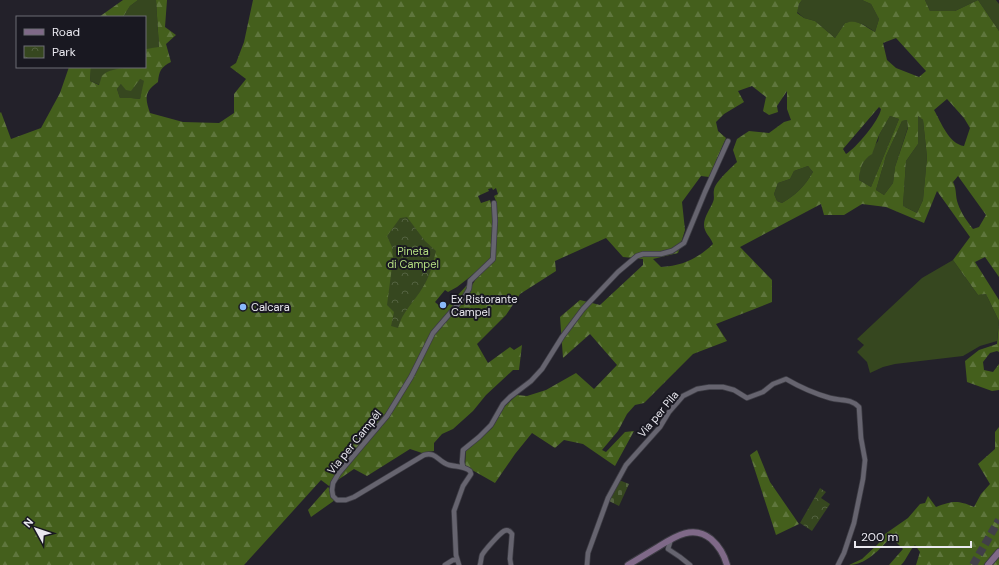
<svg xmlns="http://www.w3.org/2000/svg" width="999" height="565" font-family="'DM Sans',sans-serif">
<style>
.grass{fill:#36471f}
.forest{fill:url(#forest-firs);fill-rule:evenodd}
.cemetery{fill:url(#cemetery-stones)}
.park{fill:url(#park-crowns)}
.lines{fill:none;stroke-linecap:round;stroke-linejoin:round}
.highway-tunnel{stroke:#413f48;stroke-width:8;stroke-dasharray:8 4;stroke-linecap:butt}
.street-casing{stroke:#3d3c44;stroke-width:6}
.secondary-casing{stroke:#3d3c44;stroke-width:8}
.street{stroke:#66646f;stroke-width:4.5}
.secondary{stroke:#7f6988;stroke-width:6}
.poi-dot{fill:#89bafc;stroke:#191821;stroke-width:1.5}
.labels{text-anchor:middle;stroke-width:4;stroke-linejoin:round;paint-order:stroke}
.park-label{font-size:11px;fill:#b5de81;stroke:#191821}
.poi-label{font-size:11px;fill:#eae9f0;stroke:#191821;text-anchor:start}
.street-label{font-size:11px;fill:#eae9f0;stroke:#191821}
</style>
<defs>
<pattern id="forest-firs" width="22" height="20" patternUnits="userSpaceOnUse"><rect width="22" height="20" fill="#445f1c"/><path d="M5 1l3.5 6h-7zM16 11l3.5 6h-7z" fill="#5f763d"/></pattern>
<pattern id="cemetery-stones" width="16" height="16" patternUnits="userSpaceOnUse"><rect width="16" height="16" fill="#36471f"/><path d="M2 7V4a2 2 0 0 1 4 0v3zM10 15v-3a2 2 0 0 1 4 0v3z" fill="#536240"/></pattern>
<pattern id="park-crowns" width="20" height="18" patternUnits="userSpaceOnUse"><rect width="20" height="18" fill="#36471f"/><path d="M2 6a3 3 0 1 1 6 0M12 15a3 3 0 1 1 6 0" fill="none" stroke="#536240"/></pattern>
</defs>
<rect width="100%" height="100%" fill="#23212a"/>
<path class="grass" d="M 138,0 L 156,0 L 159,48 L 145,49 L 145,17 L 123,17 L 130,6 Z
M 802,0 L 862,0 L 871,4 L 879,19 L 875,32 C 864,25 858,20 845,23 L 835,38 L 815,21 L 804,18 L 797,12 L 799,4 Z
M 925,0 L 996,0 L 999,4 L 999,31 L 978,0 L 955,11 L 930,11 Z
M 91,67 L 125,67 L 100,85 L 90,81 Z
M 140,79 L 145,81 L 140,99 L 131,98 L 120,98 L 117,89 L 121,84 Z
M 917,115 L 923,120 L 927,157 L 923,200 L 917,213 L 903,206 L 906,161 L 918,144 Z
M 890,116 L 899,119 L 871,187 L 859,180 L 860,170 L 865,158 L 878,141 L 879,135 Z
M 907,120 L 908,127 L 895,167 L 893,183 L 884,195 L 876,190 L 886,156 L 902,121 Z
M 808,166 L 813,172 C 804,187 797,194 782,203 L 777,201 L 774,194 L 778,183 L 790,179 L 794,171 Z
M 953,260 L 978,295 L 986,294 L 999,321 L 997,341 L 980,346 L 963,356 L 895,364 L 883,367 L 870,373 L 867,362 L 857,352 L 864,345 L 857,339 L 922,278 Z"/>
<path class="forest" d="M 123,0 L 138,0 L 130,6 L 123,17 L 99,17 Z
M 156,0 L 167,0 L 165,27 L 176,35 L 166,44 L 171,62 C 161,67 159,71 158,82 C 144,92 145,98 150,113 L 183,122 L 219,123 L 234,113 L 234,94 L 246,79 L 230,67 L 236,63 L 244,42 L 253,0 L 802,0 L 799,4 L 797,13 L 804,18 L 815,21 L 835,38 L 845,23 C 859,19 863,26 875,32 L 879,19 L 871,4 L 862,0 L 925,0 L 930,11 L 955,11 L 978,0 L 999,31 L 999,277 L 985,257 L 975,262 L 999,300 L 999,321 L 986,294 L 978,295 L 953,260 L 970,237 L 937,191 L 924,223 L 886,207 L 862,204 L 844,215 L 824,215 L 821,204 L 740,247 L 772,280 L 772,302 L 716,324 L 727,341 L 693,354 L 644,403 L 635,405 L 627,414 L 618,431 L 602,450 L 606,452 L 625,432 L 634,431 L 615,466 L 583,444 L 564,440 L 555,448 L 532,433 L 515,454 L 495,483 L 465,466 L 466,451 L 492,428 L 504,407 L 517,395 L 527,396 L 546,390 L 576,373 L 594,389 L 617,365 L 590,334 L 563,358 L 560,317 L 580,300 L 600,305 L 643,265 L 643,259 L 623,257 L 606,238 L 555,261 L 556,271 L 520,294 L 506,315 L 477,344 L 488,363 L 510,347 L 514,350 L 522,345 L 519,370 L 513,370 L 486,395 L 473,411 L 453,429 L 442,434 L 434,443 L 434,451 L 422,453 L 410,449 L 367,476 L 354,469 L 329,486 L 321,480 L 244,565 L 0,565 L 0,113 L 1,112 L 11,139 L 41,128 L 60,93 L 69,67 L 91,67 L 90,81 L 99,85 C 100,83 101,78 102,76 C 109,67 135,67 145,67 L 145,49 L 159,47 ZM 896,38 L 926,71 L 919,77 L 896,68 L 887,60 L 883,43 ZM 140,79 L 144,81 L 140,99 L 131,98 L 120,98 L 117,89 L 121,84 L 126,90 L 131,91 ZM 752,86 L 766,97 L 763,111 L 769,115 L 778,112 L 777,106 L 787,91 L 787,109 L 791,120 L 784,122 L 769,133 L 749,131 L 737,139 L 733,150 L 737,162 C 731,168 715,182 714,190 C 713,194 715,198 713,202 C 710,209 704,217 704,225 C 704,233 711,237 713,244 C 698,258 683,266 661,267 L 653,259 L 678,253 L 685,230 L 682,202 L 701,176 L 709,177 L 726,138 L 718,131 L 716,122 L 724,114 L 744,102 L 738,91 ZM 947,99 L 964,118 L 970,128 L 964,146 C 949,144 941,122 934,110 ZM 879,107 L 881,109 C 879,121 856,148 846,154 L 843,149 ZM 890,116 L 899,119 L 871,187 L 859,180 C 860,168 862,160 872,154 L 879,135 ZM 918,116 L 923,120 L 927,157 L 923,200 L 917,213 L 903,206 L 906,161 L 918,144 ZM 907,120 L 908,128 L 895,167 L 893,183 L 884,195 L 876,190 L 886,156 L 902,121 ZM 808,166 L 813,172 C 804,187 797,194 782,203 L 777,201 L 774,194 L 778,183 L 790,179 L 794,171 ZM 958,176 L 986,215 L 979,227 L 973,229 C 967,221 961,213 958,204 C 955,196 957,189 953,182 ZM 492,188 L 493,190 L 496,188 L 498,194 L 494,196 L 496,201 L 491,203 L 490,200 L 481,203 L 478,196 L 489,191 L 488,189 ZM 475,273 L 478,276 L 472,285 L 468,284 L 444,310 L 435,302 L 445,290 L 448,292 L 457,287 Z
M 999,322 L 999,352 L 997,351 L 990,353 L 983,362 L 984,370 L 993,372 L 999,364 L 999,390 L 992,391 L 967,382 L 965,361 L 979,350 L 997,344 Z
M 999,427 L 999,565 L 916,565 L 920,552 L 915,545 C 909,551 907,559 901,565 L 889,565 L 903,549 L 891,537 C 880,549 866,565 849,565 L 862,559 L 878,544 L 885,534 L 908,518 L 920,504 L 925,503 L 928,496 L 936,507 C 953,501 957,500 974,507 L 981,494 L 990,484 L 978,464 L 995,449 L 995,432 Z
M 757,450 L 770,482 L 799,524 L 776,535 L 750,455 Z
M 328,487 L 330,489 L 331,496 L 335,500 L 311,517 L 308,510 Z"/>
<path class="cemetery" d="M 619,480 L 629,484 L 619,506 L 609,501 Z"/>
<path class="park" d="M 407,217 L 425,241 L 436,251 C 433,263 430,276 423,287 C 415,301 402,312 398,328 L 391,326 L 394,312 L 387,305 L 393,259 L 392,247 L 387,236 L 400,218 Z
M 820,488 L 826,492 L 821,498 L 830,504 L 812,531 L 800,523 Z"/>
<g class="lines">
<path class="highway-tunnel" d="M 973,565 L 999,520"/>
<defs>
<path id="street" d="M 463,467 L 462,462 L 463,450 L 479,437 L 491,425 L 503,404 L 510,397 L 531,381 L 542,369 L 562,337 L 583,309 L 618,272 L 637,256 L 643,254 L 661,254 L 672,251 L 684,243 L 705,192 L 728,141
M 671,539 L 668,549 L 680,557 L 690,565
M 445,565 L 453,560 L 457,560
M 459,565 L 456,555 L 454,511 L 463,486 L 471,474 L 470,471 C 464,466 457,467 449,465 C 438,462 436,451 424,455 L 354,497 L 346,500 L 337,500 L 333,496 L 332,490 L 333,483 L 339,473 L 387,416 L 411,377 L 433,333 L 465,296 L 469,289 L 470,281 L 493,259 L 495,221 L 494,203
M 480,565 C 481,562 481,558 482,555 C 485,550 499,534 504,531 C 508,529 510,531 512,534 L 510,559 L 511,565
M 587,565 L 588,553 L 608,498 L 626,465 L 660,427 L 669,412 L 683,396 L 697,389 L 709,387 L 723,387 L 734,390 L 747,398 L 763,392 L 773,384 L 786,379 C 798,386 816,394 830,398 C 840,401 851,398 859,407 L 861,438 L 865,460 L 863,479 L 854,523 L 844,553 L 838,565"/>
<path id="secondary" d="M 628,565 C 638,559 648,553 658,547 C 674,537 693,524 711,539 C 719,546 724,554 727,565
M 988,565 L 999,552"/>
</defs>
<use href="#street" class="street-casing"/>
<use href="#secondary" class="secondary-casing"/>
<use href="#street" class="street"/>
<use href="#secondary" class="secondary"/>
</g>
<g class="poi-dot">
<circle cx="443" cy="305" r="4"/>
<circle cx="243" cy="307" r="4"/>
</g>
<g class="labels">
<g class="park-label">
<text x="413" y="255">Pineta<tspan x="413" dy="13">di Campel</tspan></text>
</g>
<g class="poi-label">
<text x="451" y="303">Ex Ristorante<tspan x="451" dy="13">Campel</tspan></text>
<text x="251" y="311">Calcara</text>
</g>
<g class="street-label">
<text transform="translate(658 414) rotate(-50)" y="4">Via per Pila</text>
<text transform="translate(354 442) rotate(-51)" y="4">Via per Campél</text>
</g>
</g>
<rect x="16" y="16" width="130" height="52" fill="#191821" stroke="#6d6c74"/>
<rect x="24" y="29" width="20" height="6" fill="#7f6988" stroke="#6d6c74"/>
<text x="52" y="36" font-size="12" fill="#eae9f0">Road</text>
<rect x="24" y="46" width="20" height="12" fill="url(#park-crowns)" stroke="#6d6c74"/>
<text x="52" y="56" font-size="12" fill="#eae9f0">Park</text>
<g transform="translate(36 529) rotate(310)" stroke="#191821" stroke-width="3" paint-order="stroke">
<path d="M0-3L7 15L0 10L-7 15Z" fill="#eae9f0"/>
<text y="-6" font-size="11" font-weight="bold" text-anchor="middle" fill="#eae9f0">N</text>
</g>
<path d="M855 541v6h116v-6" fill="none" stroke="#eae9f0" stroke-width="2"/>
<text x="861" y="541" font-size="12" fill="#eae9f0" stroke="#191821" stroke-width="3" paint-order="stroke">200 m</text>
</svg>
